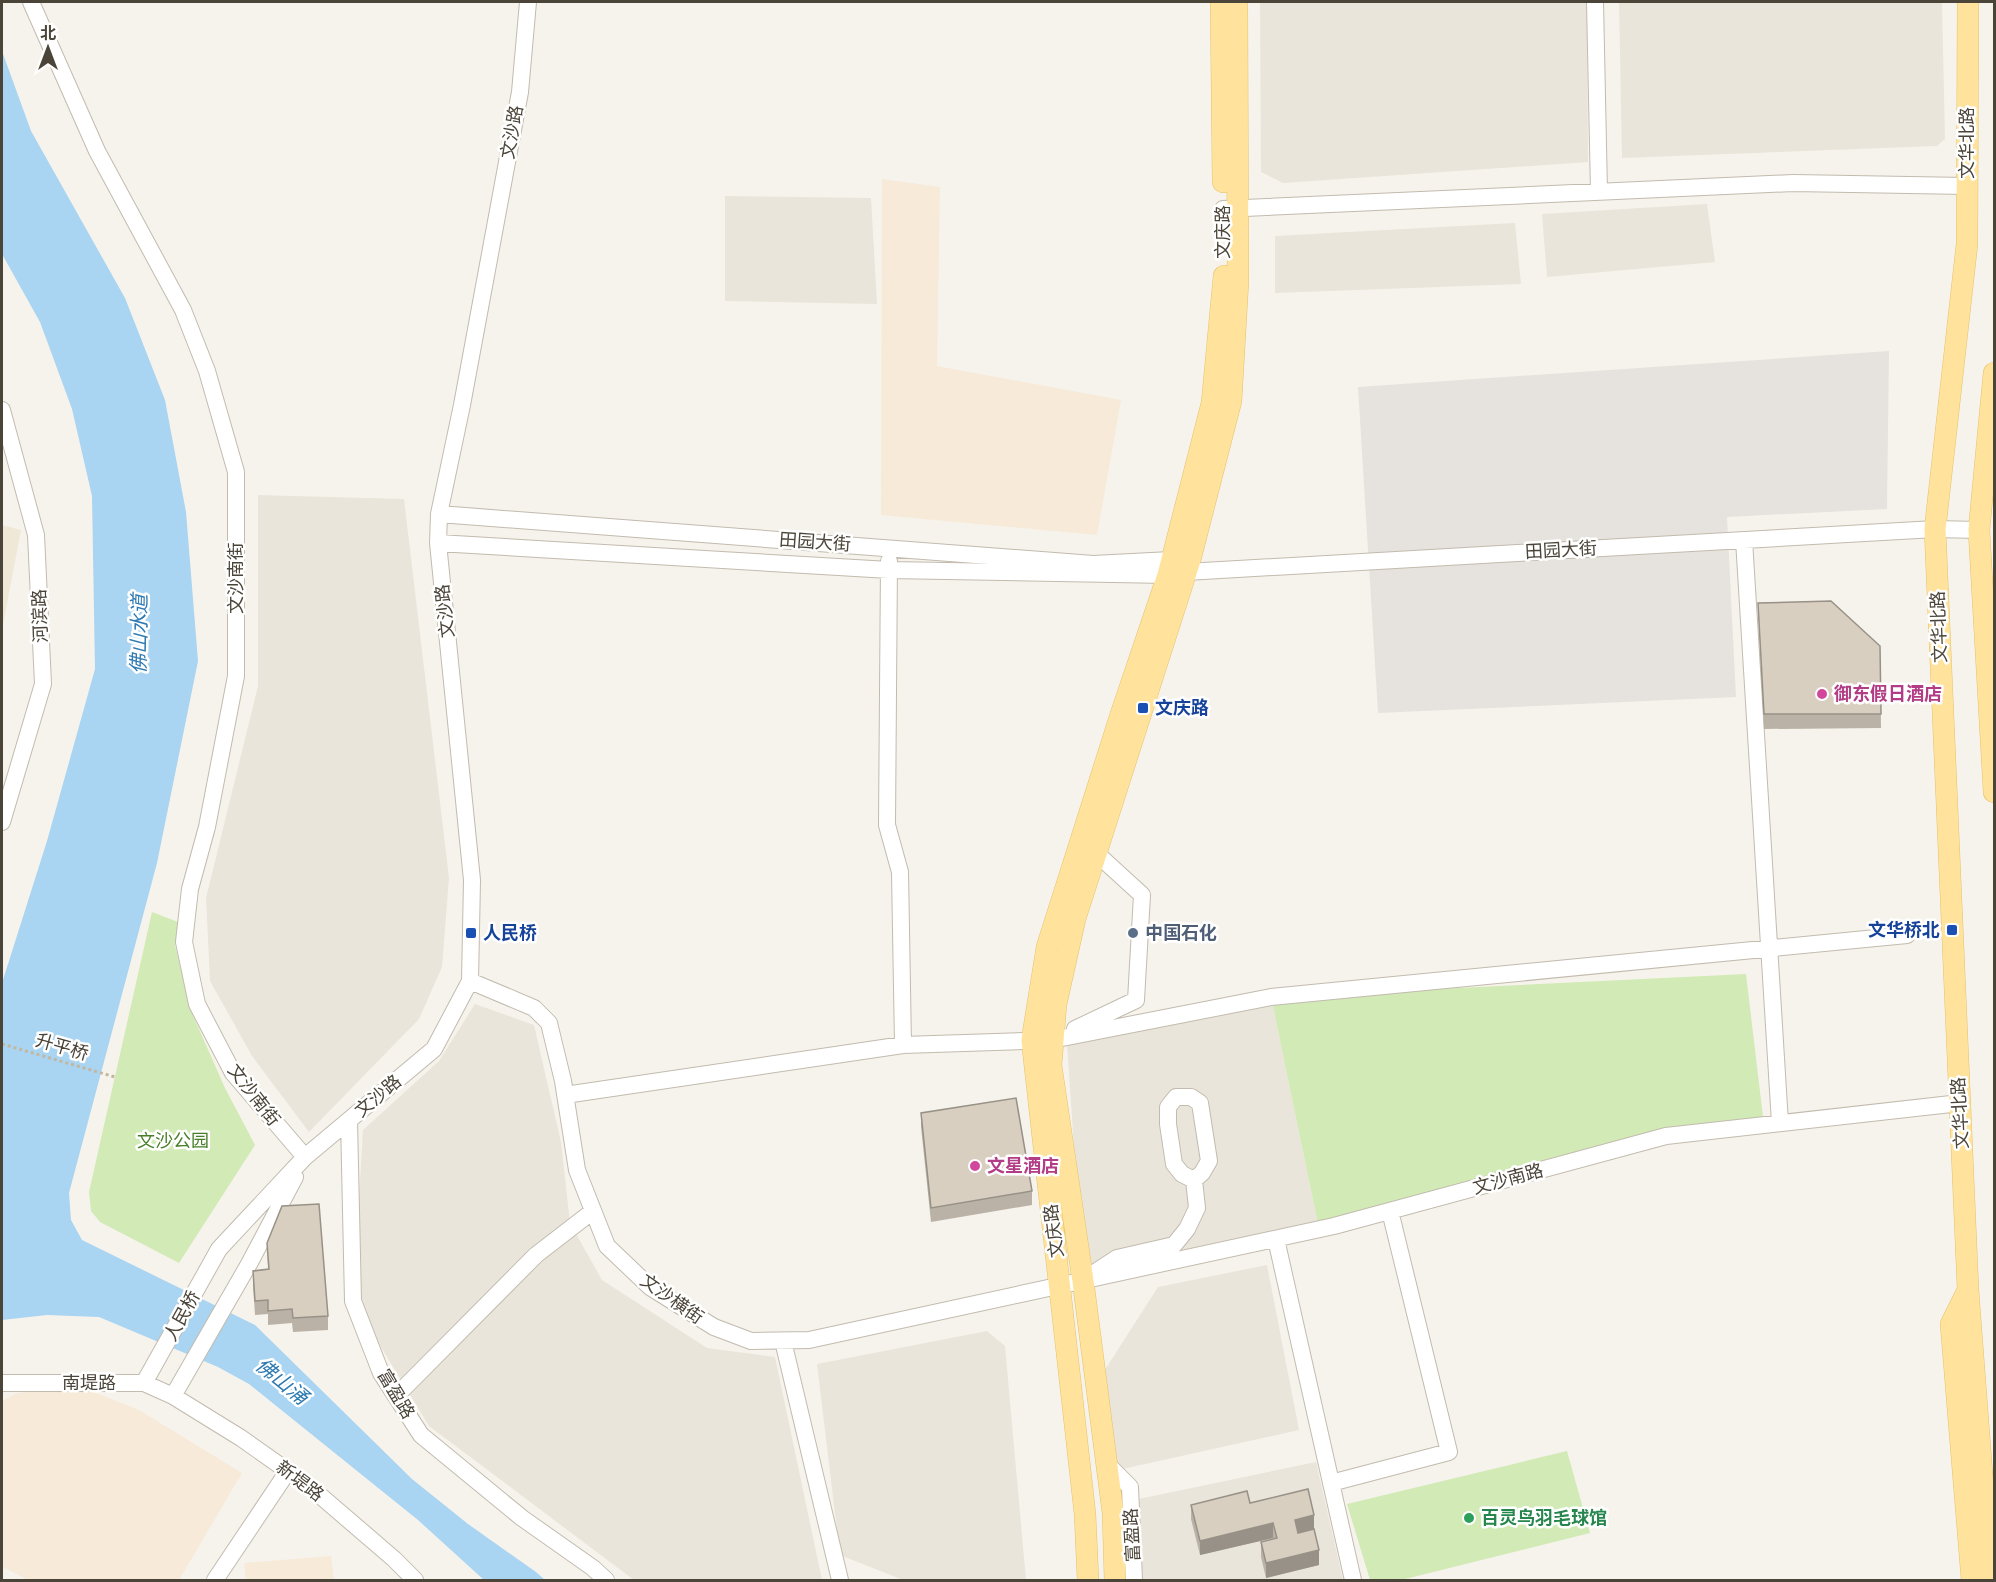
<svg xmlns="http://www.w3.org/2000/svg" width="1996" height="1582" font-family="'Roboto Condensed','Noto Sans SC',sans-serif">
<style>
.residential{fill:#eae5da}
.commercial{fill:#f7ead8}
.industrial{fill:#e6e2dd}
.education{fill:#efe8d6}
.green{fill:#d2eab5}
.water{fill:#a9d4f2}
.lines{fill:none;stroke-linecap:round;stroke-linejoin:round}
.minor-casing{stroke:#c2bbae;stroke-width:18}
.major-casing{stroke:#e6c16a;stroke-width:22}
.path{stroke:#c4b79f;stroke-width:3;stroke-dasharray:3 3;stroke-linecap:butt}
.minor{stroke:#fff;stroke-width:16}
.major{stroke:#ffe39c;stroke-width:21}
.wall{fill:#bab2a6}
.shaded-wall{fill:#979187}
.building{fill:#d8cfc1;stroke:#979187;stroke-width:1.5}
.hotel-dot{fill:#d1479c;stroke:#fff;stroke-width:2}
.transit-dot{fill:#1a4fb4;stroke:#fff;stroke-width:2}
.service-dot{fill:#5c6f8a;stroke:#fff;stroke-width:2}
.leisure-dot{fill:#2e9e5b;stroke:#fff;stroke-width:2}
.labels{text-anchor:middle;stroke-width:5;stroke-linejoin:round;paint-order:stroke}
.street-label{font-size:18px;fill:#4b4439;stroke:#fff}
.hotel-label{font-size:18px;font-weight:bold;fill:#b23c85;stroke:#fff;text-anchor:start}
.transit-label{font-size:18px;font-weight:bold;fill:#164399;stroke:#fff;text-anchor:start}
.service-label{font-size:18px;font-weight:bold;fill:#4e5e75;stroke:#fff;text-anchor:start}
.park-label{font-size:18px;fill:#4a7f2a;stroke:#fff}
.leisure-label{font-size:18px;font-weight:bold;fill:#27864d;stroke:#fff;text-anchor:start}
.water-label{font-size:20px;font-style:italic;fill:#2e7ab2;stroke:#fff}
</style>
<rect width="100%" height="100%" fill="#f6f3ec"/>
<path class="residential" d="M 1260,2 L 1587,2 L 1588,162 L 1283,183 L 1261,172 Z
M 1619,2 L 1942,2 L 1945,139 L 1937,146 L 1622,158 Z
M 725,196 L 871,198 L 877,304 L 725,301 Z
M 1707,204 L 1715,262 L 1547,277 L 1542,214 Z
M 1515,223 L 1521,284 L 1275,293 L 1275,236 Z
M 258,495 L 404,499 L 449,878 L 442,967 L 419,1019 L 309,1132 L 252,1056 L 210,981 L 206,898 L 258,686 Z
M 1271,997 L 1319,1229 L 1083,1281 L 1067,1044 Z
M 475,1004 L 534,1025 L 561,1142 L 570,1223 L 602,1280 L 707,1348 L 775,1357 L 822,1580 L 634,1580 L 429,1426 L 353,1301 L 363,1130 L 439,1061 Z
M 1267,1265 L 1299,1430 L 1118,1470 L 1101,1376 L 1158,1287 Z
M 987,1331 L 1005,1346 L 1026,1580 L 903,1580 L 840,1555 L 817,1364 Z
M 1316,1462 L 1343,1580 L 1133,1580 L 1129,1501 Z"/>
<path class="commercial" d="M 882,179 L 940,187 L 937,366 L 1121,400 L 1097,535 L 881,515 Z
M 81,1387 L 139,1410 L 242,1473 L 179,1580 L 28,1580 L 5,1568 L 2,1569 L 2,1401 L 17,1393 Z
M 331,1556 L 334,1580 L 246,1580 L 244,1563 Z"/>
<path class="industrial" d="M 1889,351 L 1887,509 L 1727,517 L 1736,697 L 1378,713 L 1358,387 Z"/>
<path class="education" d="M 2,525 L 21,530 L 2,630 Z"/>
<path class="green" d="M 152,912 L 178,922 L 175,945 L 191,1011 L 225,1088 L 255,1145 L 179,1263 L 100,1222 L 91,1211 L 89,1192 Z
M 1746,974 L 1764,1125 L 1666,1136 L 1319,1229 L 1271,997 Z
M 1567,1451 L 1590,1533 L 1401,1580 L 1370,1580 L 1347,1504 Z"/>
<path class="water" d="M 2,51 L 31,131 L 125,298 L 165,400 L 186,512 L 198,661 L 157,863 L 69,1193 L 71,1220 L 82,1240 L 255,1325 L 412,1479 L 468,1524 L 536,1572 L 545,1580 L 484,1580 L 418,1520 L 249,1384 L 218,1367 L 99,1317 L 47,1315 L 2,1320 L 2,983 L 47,841 L 95,669 L 92,496 L 72,409 L 40,322 L 2,254 Z"/>
<g class="lines">
<defs>
<path id="minor" d="M 31,2 L 97,151 L 183,310 L 207,371 L 236,472 L 236,676 L 207,827 L 190,889 L 184,942 L 197,1004 L 233,1073 L 305,1157
M 1595,2 L 1599,192
M 1223,209 L 1793,183 L 1967,186
M 2,410 L 36,535 L 43,684 L 2,822
M 439,514 L 1093,564 L 1171,560 L 1181,567
M 1744,540 L 1780,1123
M 438,543 L 889,570 L 1168,575 L 1186,572 L 1935,529 L 1979,530
M 889,561 L 887,825 L 900,872 L 903,1045
M 470,981 L 534,1008 L 549,1023 L 563,1081 L 577,1170 L 607,1246 L 650,1287 L 714,1327 L 751,1341 L 809,1340 L 1334,1226 L 1666,1136 L 1960,1103
M 1075,1029 L 1136,1000 L 1142,895 L 1096,853
M 565,1095 L 903,1045 L 1052,1040 L 1271,997 L 1907,935
M 1176,1097 L 1191,1097 L 1200,1103 L 1209,1161 L 1202,1173 L 1194,1180 L 1182,1174 L 1174,1164 L 1168,1124 L 1168,1107 Z
M 349,1120 L 353,1301 L 381,1373 L 421,1435 L 522,1518 L 593,1568 L 606,1580
M 1276,1239 L 1353,1580
M 1091,1275 L 1117,1258 L 1174,1245 L 1187,1229 L 1197,1208 L 1194,1180
M 783,1341 L 840,1580
M 2,1383 L 144,1383 L 173,1396 L 241,1438 L 309,1486 L 394,1559 L 415,1580
M 144,1383 L 219,1249 L 305,1157 L 434,1049 L 470,981 L 472,880 L 438,543 L 439,514 L 462,405 L 520,92 L 528,2
M 173,1396 L 249,1264 L 295,1177
M 396,1396 L 536,1255 L 593,1211
M 1106,1463 L 1130,1487 L 1134,1580
M 1331,1483 L 1449,1452 L 1390,1211
M 215,1580 L 288,1471"/>
<path id="major" d="M 1221,2 L 1223,182
M 1968,2 L 1967,244 L 1935,529 L 1968,1290 L 1990,1580
M 1994,373 L 1979,530 L 1994,792
M 1968,1290 L 1951,1324 L 1972,1580
M 1088,1580 L 1085,1514 L 1032,1040 L 1047,947 L 1121,714 L 1168,575 L 1212,403 L 1224,276
M 1115,1580 L 1113,1513 L 1083,1281 L 1051,1065 L 1056,1004 L 1075,919 L 1190,560 L 1231,401 L 1238,281 L 1237,2"/>
</defs>
<use href="#minor" class="minor-casing"/>
<use href="#major" class="major-casing"/>
<path class="path" d="M 2,1044 L 115,1077"/>
<use href="#minor" class="minor"/>
<use href="#major" class="major"/>
</g>
<path class="wall" d="M 1758,603 L 1880,646 L 1881,728 L 1764,729 Z
M 921,1113 L 1032,1191 L 1032,1205 L 931,1222 L 921,1127 Z
M 267,1243 L 328,1316 L 328,1330 L 293,1332 L 292,1323 L 268,1325 L 268,1314 L 255,1315 L 253,1285 L 253,1271 L 268,1269 Z
M 1250,1503 L 1314,1530 L 1319,1565 L 1266,1578 L 1261,1557 L 1261,1542 L 1274,1539 L 1273,1538 L 1200,1555 L 1191,1519 L 1191,1505 Z"/>
<path class="shaded-wall" d="M 1314,1515 L 1314,1530 L 1295,1534 L 1295,1520 Z
M 1273,1523 L 1273,1538 L 1200,1555 L 1200,1541 Z
M 1319,1550 L 1319,1565 L 1266,1578 L 1266,1563 Z"/>
<path class="building" d="M 1831,601 L 1880,646 L 1881,714 L 1764,714 L 1758,603 Z
M 1016,1098 L 1032,1191 L 931,1208 L 921,1113 Z
M 319,1204 L 328,1316 L 293,1318 L 292,1309 L 268,1311 L 268,1300 L 255,1301 L 253,1271 L 269,1269 L 267,1243 L 282,1206 Z
M 1308,1489 L 1314,1515 L 1295,1520 L 1298,1533 L 1314,1529 L 1319,1550 L 1266,1563 L 1261,1542 L 1277,1538 L 1273,1523 L 1200,1541 L 1191,1505 L 1247,1491 L 1250,1503 Z"/>
<g class="hotel-dot">
<circle cx="1822" cy="694" r="6"/>
<circle cx="975" cy="1166" r="6"/>
</g>
<g class="transit-dot">
<rect x="1137" y="702" width="12" height="12" rx="3"/>
<rect x="1946" y="924" width="12" height="12" rx="3"/>
<rect x="465" y="927" width="12" height="12" rx="3"/>
</g>
<circle class="service-dot" cx="1133" cy="933" r="6"/>
<circle class="leisure-dot" cx="1469" cy="1518" r="6"/>
<g class="labels">
<g class="street-label">
<text transform="translate(512 132) rotate(-80)" y="6">文沙路</text>
<text transform="translate(1967 143) rotate(-90)" y="6">文华北路</text>
<text transform="translate(1223 232) rotate(-90)" y="6">文庆路</text>
<text transform="translate(815 542) rotate(4)" y="6">田园大街</text>
<text transform="translate(1561 550) rotate(-3)" y="6">田园大街</text>
<text transform="translate(236 578) rotate(-90)" y="6">文沙南街</text>
<text transform="translate(445 611) rotate(-96)" y="6">文沙路</text>
<text transform="translate(40 616) rotate(-92)" y="6">河滨路</text>
<text transform="translate(1939 627) rotate(-92)" y="6">文华北路</text>
<text transform="translate(62 1047) rotate(16)" y="6">升平桥</text>
<text transform="translate(254 1095) rotate(52)" y="6">文沙南街</text>
<text transform="translate(378 1096) rotate(-40)" y="6">文沙路</text>
<text transform="translate(1960 1113) rotate(-93)" y="6">文华北路</text>
<text transform="translate(1508 1179) rotate(-15)" y="6">文沙南路</text>
<text transform="translate(1054 1231) rotate(-97)" y="6">文庆路</text>
<text transform="translate(672 1299) rotate(35)" y="6">文沙横街</text>
<text transform="translate(182 1316) rotate(-61)" y="6">人民桥</text>
<text x="89" y="1389">南堤路</text>
<text transform="translate(396 1394) rotate(59)" y="6">富盈路</text>
<text transform="translate(300 1481) rotate(37)" y="6">新堤路</text>
<text transform="translate(1132 1535) rotate(-93)" y="6">富盈路</text>
</g>
<g class="hotel-label">
<text x="1834" y="700">御东假日酒店</text>
<text x="987" y="1172">文星酒店</text>
</g>
<g class="transit-label">
<text x="1155" y="714">文庆路</text>
<text x="1940" y="936" text-anchor="end">文华桥北</text>
<text x="483" y="939">人民桥</text>
</g>
<g class="service-label">
<text x="1145" y="939">中国石化</text>
</g>
<g class="park-label">
<text x="173" y="1147">文沙公园</text>
</g>
<g class="leisure-label">
<text x="1481" y="1524">百灵鸟羽毛球馆</text>
</g>
<g class="water-label">
<text transform="translate(139 634) rotate(-89)" y="7">佛山水道</text>
<text transform="translate(282 1381) rotate(39)" y="7">佛山涌</text>
</g>
</g>
<rect width="1996" height="1582" fill="none" stroke="#4b4439" stroke-width="6"/>
<g transform="translate(48 48)" stroke="#ffffff" stroke-width="4.5" paint-order="stroke">
<path d="M0-4.5L10 22L0 15L-10 22Z" fill="#4b4439"/>
<text y="-9" font-size="16" font-weight="bold" text-anchor="middle" fill="#4b4439">北</text>
</g>
</svg>
